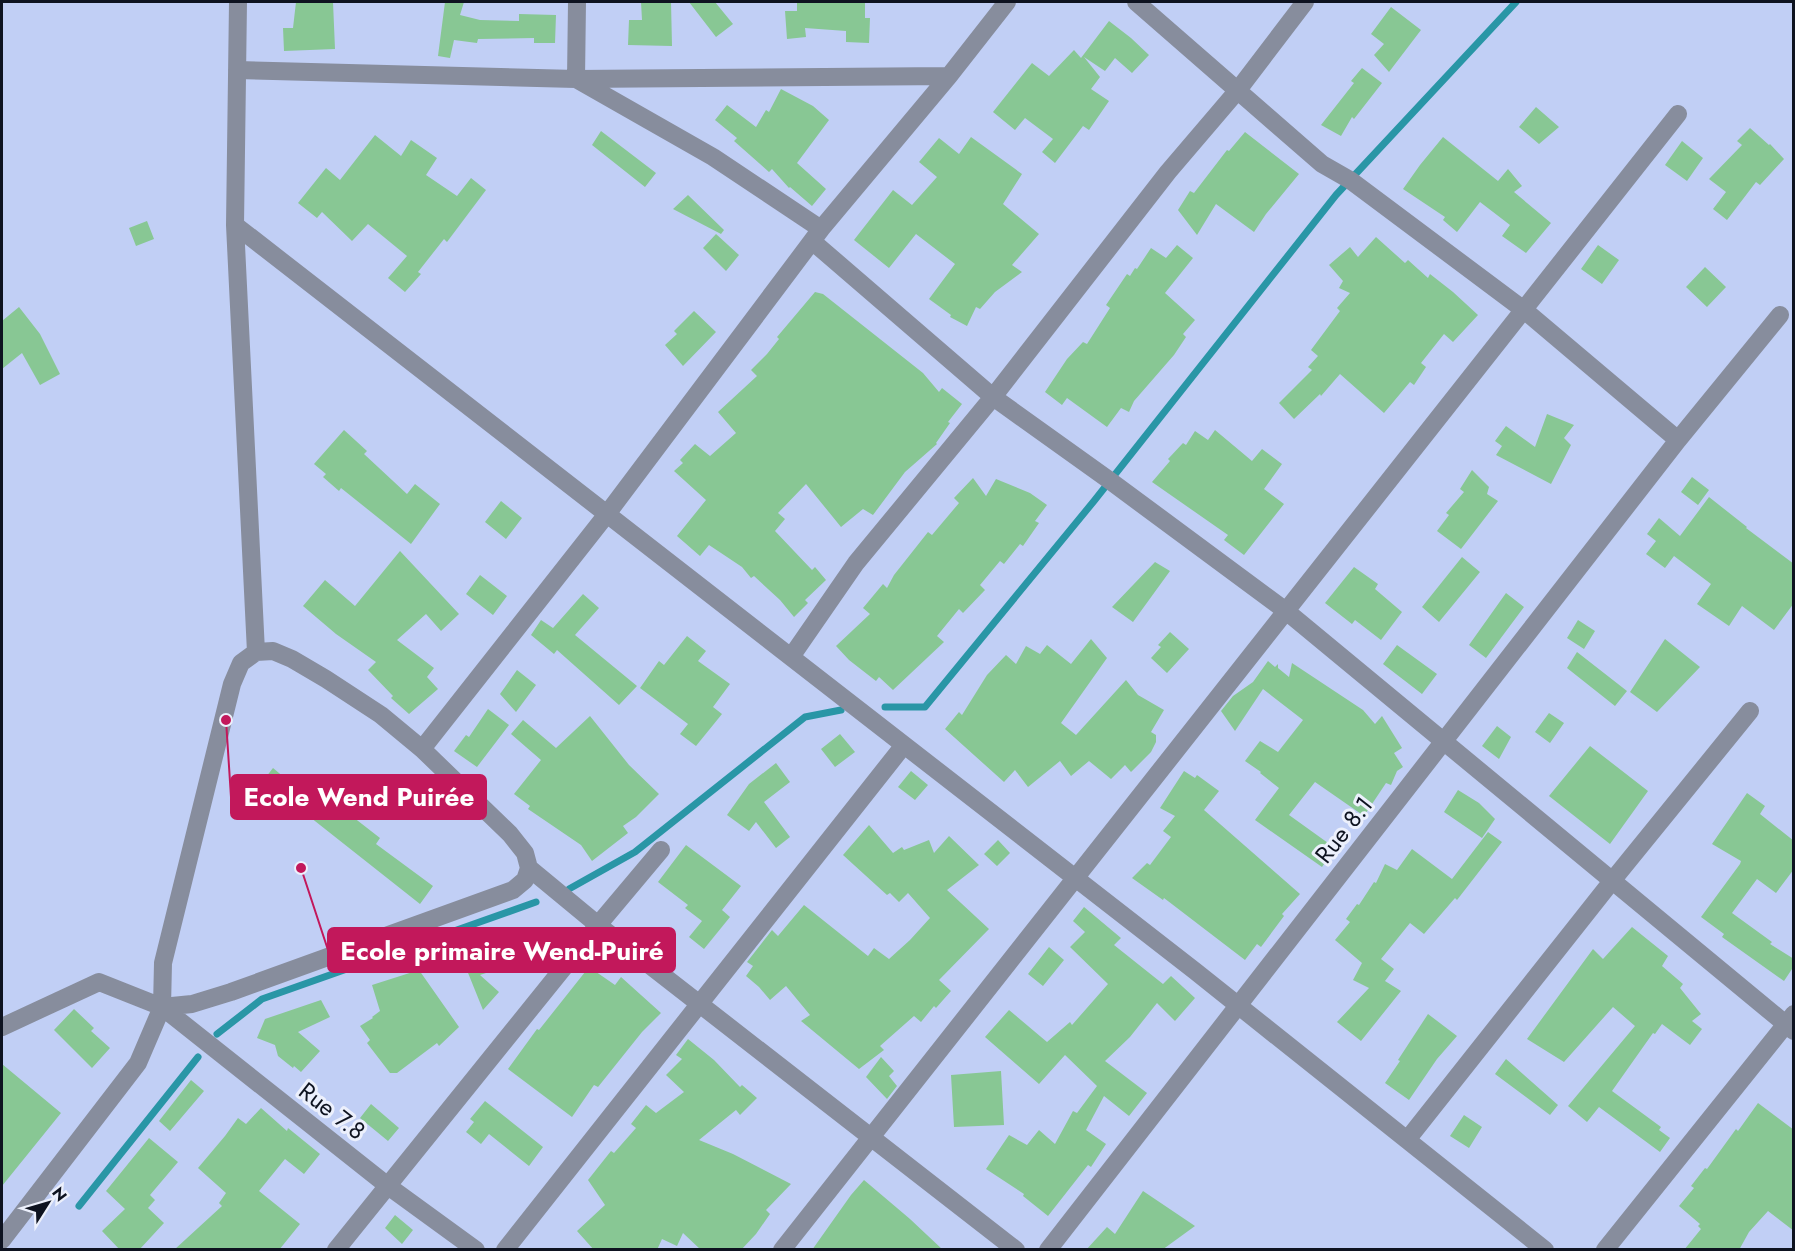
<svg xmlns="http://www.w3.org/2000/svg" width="1795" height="1251" font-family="Jost,sans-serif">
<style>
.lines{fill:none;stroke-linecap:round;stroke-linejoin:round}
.stream{stroke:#2996a6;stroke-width:7}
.building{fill:#88c794}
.minor{stroke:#878d9d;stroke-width:18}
.labels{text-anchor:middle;stroke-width:6;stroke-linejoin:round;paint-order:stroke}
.street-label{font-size:24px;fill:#0e1320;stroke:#ecf0fc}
.leader{fill:none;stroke:#c2185b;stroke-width:2}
.callout-dot{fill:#c2185b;stroke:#ecf0fc;stroke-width:2}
.callout{fill:#c2185b;stroke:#c2185b;stroke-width:2}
.callout-label{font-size:26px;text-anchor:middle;font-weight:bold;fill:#fff}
</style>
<rect width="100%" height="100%" fill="#c1cff5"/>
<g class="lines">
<path class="stream" d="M 885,707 L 925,707 L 1094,501 L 1336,195 L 1516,2
M 569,889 L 635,852 L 805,717 L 841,710
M 217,1034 L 262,999 L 536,902
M 79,1206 L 198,1057"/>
</g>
<path class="building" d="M 296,2 L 333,2 L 335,49 L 284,51 L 283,28 L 293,28 Z
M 445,2 L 464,2 L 460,15 L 480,20 L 519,21 L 519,14 L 556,15 L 555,43 L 534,43 L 534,38 L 478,39 L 477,43 L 454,40 L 450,58 L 438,56 Z
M 641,2 L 671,2 L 672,46 L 628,45 L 629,20 L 642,20 Z
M 689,2 L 715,2 L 733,24 L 716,37 Z
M 797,2 L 865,2 L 865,18 L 870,18 L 869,43 L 846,42 L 846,31 L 805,28 L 806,37 L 787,39 L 785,11 L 797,11 Z
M 1391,7 L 1421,30 L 1389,72 L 1374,55 L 1384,44 L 1371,34 Z
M 1109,21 L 1131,38 L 1149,55 L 1132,73 L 1115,58 L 1105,71 L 1084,57 L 1100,77 L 1091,89 L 1109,101 L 1089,130 L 1083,126 L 1055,163 L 1042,152 L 1053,139 L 1025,118 L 1015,130 L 993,112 L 1032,63 L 1049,76 L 1074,50 L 1081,58 Z
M 1362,68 L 1382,83 L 1354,119 L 1352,117 L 1341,136 L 1321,125 L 1354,83 L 1351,81 Z
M 781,89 L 813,106 L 829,120 L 797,163 L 826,189 L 812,206 L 790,187 L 789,188 L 772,169 L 769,172 L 734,141 L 737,138 L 715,120 L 727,105 L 756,127 L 766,110 L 769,112 Z
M 1536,107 L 1559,127 L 1539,144 L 1519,127 Z
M 1750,128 L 1769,145 L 1770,144 L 1784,159 L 1760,185 L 1756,182 L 1727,220 L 1713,209 L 1726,192 L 1709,179 L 1742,145 L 1737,141 Z
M 601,131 L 656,173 L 645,187 L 592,145 Z
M 1245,132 L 1299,174 L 1266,214 L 1254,232 L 1216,204 L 1197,235 L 1178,210 L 1190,191 L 1194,193 L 1227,150 L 1229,151 Z
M 375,135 L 401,156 L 411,140 L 437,158 L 426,175 L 457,196 L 471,178 L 486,190 L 447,242 L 444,239 L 418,272 L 421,274 L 405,292 L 388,278 L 407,256 L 368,224 L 352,241 L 322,212 L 317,218 L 298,203 L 326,168 L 340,180 Z
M 971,137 L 1022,174 L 1003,204 L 1039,234 L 1012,265 L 1022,272 L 995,292 L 980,309 L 976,307 L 967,326 L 950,317 L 951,315 L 929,299 L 955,264 L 916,234 L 889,268 L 854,240 L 893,190 L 912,205 L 937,177 L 919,162 L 939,138 L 959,154 Z
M 1443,137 L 1498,181 L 1508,169 L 1522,186 L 1514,192 L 1551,223 L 1526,253 L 1502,236 L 1510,225 L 1480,202 L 1457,232 L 1443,220 L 1445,217 L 1403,189 L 1420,165 Z
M 1682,141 L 1703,158 L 1687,181 L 1665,165 Z
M 688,195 L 724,230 L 721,234 L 673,209 Z
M 147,221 L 154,239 L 136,246 L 129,228 Z
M 716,234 L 739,255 L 726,271 L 703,248 Z
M 1376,237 L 1405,263 L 1408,260 L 1428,278 L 1430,274 L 1453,292 L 1478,315 L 1453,342 L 1444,334 L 1421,363 L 1426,367 L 1414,385 L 1410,382 L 1384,413 L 1340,374 L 1321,396 L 1320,394 L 1294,419 L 1279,403 L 1312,370 L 1308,367 L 1318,356 L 1311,350 L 1340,311 L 1337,308 L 1350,293 L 1339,288 L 1343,281 L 1329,265 L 1350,247 L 1358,257 Z
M 1177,245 L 1193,258 L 1165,293 L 1195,320 L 1183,334 L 1186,337 L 1174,355 L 1134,401 L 1129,412 L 1121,408 L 1107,427 L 1067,398 L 1062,405 L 1045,392 L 1067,359 L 1083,342 L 1087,344 L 1110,308 L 1106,305 L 1127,274 L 1130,276 L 1135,268 L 1137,269 L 1151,248 L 1166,258 Z
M 1598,245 L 1619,260 L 1602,284 L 1581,269 Z
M 1705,267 L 1726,287 L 1707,307 L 1686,287 Z
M 815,292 L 823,294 L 923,373 L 939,392 L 942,388 L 962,404 L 948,422 L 950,423 L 936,443 L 937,444 L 905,472 L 873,515 L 863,509 L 841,527 L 806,484 L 778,513 L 785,519 L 775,531 L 812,570 L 815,567 L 826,580 L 805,600 L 808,603 L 794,617 L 780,600 L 754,576 L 751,578 L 742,567 L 709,545 L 700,556 L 677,536 L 706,500 L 674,471 L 683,463 L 680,460 L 695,444 L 710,456 L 736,433 L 718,412 L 757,376 L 751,370 L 767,354 L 779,339 L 777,337 Z
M 19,307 L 40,334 L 60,374 L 40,385 L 22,353 L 2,369 L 2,321 Z
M 694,311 L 716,332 L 683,366 L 665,345 L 677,334 L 674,331 Z
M 1547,414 L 1574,425 L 1564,438 L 1571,445 L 1551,484 L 1496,455 L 1502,446 L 1495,441 L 1506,426 L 1535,447 Z
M 344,430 L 367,451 L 364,454 L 407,494 L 415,484 L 440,504 L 411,544 L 341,488 L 339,491 L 323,477 L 326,474 L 314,464 Z
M 1215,430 L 1252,461 L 1262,449 L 1282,464 L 1264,489 L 1284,504 L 1244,555 L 1224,540 L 1228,535 L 1152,482 L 1170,461 L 1168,459 L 1183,443 L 1186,445 L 1195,431 L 1208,440 Z
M 1472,470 L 1489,487 L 1487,494 L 1498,501 L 1461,549 L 1437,531 L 1449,515 L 1446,513 L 1464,492 L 1460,489 Z
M 1692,477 L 1709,490 L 1698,505 L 1681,492 Z
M 973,478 L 986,496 L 996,479 L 1030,493 L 1047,505 L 1035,521 L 1039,523 L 1023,546 L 1020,544 L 1004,564 L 1000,561 L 980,585 L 985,590 L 963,613 L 959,609 L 937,636 L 944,642 L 893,690 L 879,677 L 876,681 L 849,660 L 836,646 L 870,614 L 863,608 L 883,584 L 887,588 L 894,575 L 928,532 L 932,535 L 959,503 L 954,498 Z
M 1709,497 L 1747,527 L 1746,528 L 1794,564 L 1794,603 L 1774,630 L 1742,606 L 1729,626 L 1697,604 L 1711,584 L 1674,556 L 1665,568 L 1646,554 L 1656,541 L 1647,534 L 1659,518 L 1680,536 Z
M 501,501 L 522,518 L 506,539 L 485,522 Z
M 400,551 L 459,614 L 441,631 L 426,614 L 397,640 L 434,668 L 427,677 L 438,689 L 409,714 L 391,698 L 393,696 L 368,670 L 376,662 L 336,634 L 303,606 L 325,580 L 355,606 Z
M 1462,557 L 1480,572 L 1439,622 L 1422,607 Z
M 1155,562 L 1170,571 L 1133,622 L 1112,607 Z
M 1354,567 L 1378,584 L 1375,589 L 1402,612 L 1381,640 L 1355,620 L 1352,624 L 1325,603 Z
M 480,575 L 507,596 L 493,615 L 466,594 Z
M 1506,593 L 1524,607 L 1486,658 L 1469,645 Z
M 583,594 L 599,608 L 575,635 L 637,686 L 619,705 L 557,650 L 554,654 L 531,635 L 541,620 L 553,628 Z
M 1578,620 L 1595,631 L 1584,649 L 1567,638 Z
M 1170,632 L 1189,649 L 1167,673 L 1151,658 L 1161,647 L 1158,645 Z
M 687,636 L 706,651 L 698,661 L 730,684 L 713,707 L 722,714 L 696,746 L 680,734 L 688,724 L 640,688 L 659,661 L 664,665 Z
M 1091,639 L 1107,658 L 1061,723 L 1076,735 L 1126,680 L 1138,695 L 1164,710 L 1151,732 L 1156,735 L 1156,742 L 1151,752 L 1131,772 L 1125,765 L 1111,779 L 1089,761 L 1071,776 L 1060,761 L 1028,787 L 1015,770 L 1004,782 L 945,729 L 959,712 L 962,715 L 987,675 L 1006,655 L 1016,664 L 1026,646 L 1040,654 L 1047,645 L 1071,664 Z
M 1665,639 L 1700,667 L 1657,712 L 1630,692 Z
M 1397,645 L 1437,674 L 1422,694 L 1383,664 Z
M 1577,652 L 1627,691 L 1615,706 L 1567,668 Z
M 1268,661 L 1275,667 L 1278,664 L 1278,668 L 1289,677 L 1292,663 L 1363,710 L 1375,724 L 1382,716 L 1402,748 L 1394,753 L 1403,767 L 1397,771 L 1391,785 L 1386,783 L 1364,816 L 1315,782 L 1289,815 L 1335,848 L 1322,867 L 1255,820 L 1279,788 L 1260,773 L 1261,772 L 1245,761 L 1260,741 L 1278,752 L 1303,720 L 1263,689 L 1235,731 L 1221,711 L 1233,696 L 1253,682 Z
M 517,670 L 536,685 L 516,712 L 500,694 Z
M 488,709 L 509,725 L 477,767 L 454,751 L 466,735 L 469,737 Z
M 1549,713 L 1564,723 L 1550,743 L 1535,732 Z
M 590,716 L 629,765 L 659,794 L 636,817 L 623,826 L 628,833 L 592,861 L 581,845 L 528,809 L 530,806 L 514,794 L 541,760 L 511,734 L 523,720 L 556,748 Z
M 1497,726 L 1511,737 L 1499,759 L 1482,746 Z
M 840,734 L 855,752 L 835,767 L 821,749 Z
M 1590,746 L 1648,791 L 1610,844 L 1549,796 Z
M 776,763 L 790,782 L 764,802 L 790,837 L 776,848 L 756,822 L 749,831 L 727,815 L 749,784 Z
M 273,768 L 291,783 L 276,801 L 259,786 Z
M 911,771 L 928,785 L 915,800 L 898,787 Z
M 1184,771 L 1195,778 L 1197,775 L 1219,791 L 1204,810 L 1300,894 L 1282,914 L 1284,916 L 1261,947 L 1257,944 L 1245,960 L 1164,898 L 1163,900 L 1132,878 L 1147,863 L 1150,865 L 1171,837 L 1163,831 L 1175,816 L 1160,808 Z
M 317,789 L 380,838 L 376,844 L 433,886 L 420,904 L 301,810 Z
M 1458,790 L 1479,803 L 1495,819 L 1482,838 L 1444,812 Z
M 1747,793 L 1765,806 L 1760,814 L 1794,841 L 1794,869 L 1776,893 L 1757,879 L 1732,913 L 1772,942 L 1770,944 L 1794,959 L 1794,966 L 1784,981 L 1722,937 L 1724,934 L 1701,917 L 1740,864 L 1741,861 L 1712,844 Z
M 869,825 L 893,853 L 902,847 L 904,850 L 929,840 L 934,853 L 949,836 L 979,865 L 947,890 L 989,929 L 939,980 L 951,991 L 936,1008 L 934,1006 L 921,1022 L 914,1016 L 880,1046 L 884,1050 L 859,1069 L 801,1021 L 810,1015 L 786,986 L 770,1000 L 759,987 L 746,976 L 753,966 L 747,962 L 772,930 L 778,936 L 804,905 L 868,956 L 874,948 L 889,959 L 910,940 L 930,918 L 908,893 L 899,902 L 890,893 L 887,895 L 843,855 Z
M 1488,832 L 1502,842 L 1457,900 L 1455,898 L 1424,934 L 1410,923 L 1381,959 L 1394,969 L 1385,981 L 1401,991 L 1361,1041 L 1337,1022 L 1369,988 L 1353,980 L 1362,963 L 1335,940 L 1350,922 L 1346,919 L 1357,904 L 1359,905 L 1374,882 L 1376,883 L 1385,864 L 1397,870 L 1412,849 L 1452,879 Z
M 998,840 L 1010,853 L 997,866 L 984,854 Z
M 686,845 L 741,886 L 722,910 L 730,917 L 704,949 L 689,937 L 702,921 L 685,908 L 688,905 L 658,882 Z
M 1084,907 L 1121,938 L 1114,945 L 1163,984 L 1171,976 L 1195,998 L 1175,1021 L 1157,1003 L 1130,1037 L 1105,1061 L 1147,1093 L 1129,1116 L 1104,1096 L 1086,1130 L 1106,1144 L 1091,1167 L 1088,1165 L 1048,1216 L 1023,1196 L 1024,1194 L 986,1169 L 1009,1135 L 1027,1145 L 1039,1130 L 1055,1144 L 1073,1111 L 1077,1113 L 1097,1086 L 1065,1055 L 1039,1084 L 985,1037 L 1009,1010 L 1047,1042 L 1070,1022 L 1072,1025 L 1108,984 L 1070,947 L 1085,932 L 1073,921 Z
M 1632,927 L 1668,956 L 1662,966 L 1683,984 L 1680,988 L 1701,1014 L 1692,1021 L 1702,1029 L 1690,1045 L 1662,1024 L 1655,1034 L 1653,1033 L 1612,1091 L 1661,1127 L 1659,1130 L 1670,1138 L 1660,1152 L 1599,1107 L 1587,1122 L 1568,1106 L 1635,1026 L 1613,1007 L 1564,1062 L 1527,1039 L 1593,949 L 1603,959 Z
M 1049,947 L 1064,960 L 1043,986 L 1028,974 Z
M 491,949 L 498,969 L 480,975 L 499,992 L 483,1010 L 462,958 L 477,952 L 478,955 Z
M 589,967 L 615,985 L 621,977 L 661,1013 L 642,1032 L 598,1087 L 594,1085 L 572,1117 L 508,1069 L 537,1029 L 539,1030 Z
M 419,970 L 459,1027 L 439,1046 L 437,1043 L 397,1073 L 390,1073 L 367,1043 L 370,1040 L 360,1026 L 373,1018 L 372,1017 L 380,1011 L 372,985 Z
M 321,1000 L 330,1017 L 298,1032 L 320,1051 L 301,1072 L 294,1066 L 293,1068 L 278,1056 L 275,1045 L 257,1038 L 265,1019 Z
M 74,1009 L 94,1028 L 91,1031 L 110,1048 L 92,1068 L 54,1030 Z
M 1428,1014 L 1457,1036 L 1437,1059 L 1409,1100 L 1385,1083 L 1400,1061 L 1398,1060 Z
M 688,1039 L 714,1060 L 740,1087 L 742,1085 L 757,1098 L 740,1115 L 736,1110 L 699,1140 L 733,1154 L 791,1184 L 766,1210 L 770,1214 L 756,1234 L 741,1250 L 701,1250 L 683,1233 L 677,1246 L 662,1239 L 657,1250 L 594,1250 L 577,1231 L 605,1205 L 588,1180 L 611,1151 L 614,1153 L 636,1128 L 631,1124 L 646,1105 L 656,1113 L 684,1092 L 666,1075 L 682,1059 L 676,1055 Z
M 881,1057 L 894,1071 L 889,1076 L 897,1086 L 887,1099 L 866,1077 Z
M 1506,1059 L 1558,1105 L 1550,1115 L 1495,1074 Z
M 2,1064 L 61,1113 L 2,1186 Z
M 1001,1071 L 1004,1125 L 954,1127 L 951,1075 Z
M 191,1080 L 204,1091 L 170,1131 L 159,1121 Z
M 485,1101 L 543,1147 L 529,1166 L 489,1134 L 481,1144 L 466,1132 L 474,1122 L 470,1119 Z
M 1758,1103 L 1794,1130 L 1794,1231 L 1768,1211 L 1749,1232 L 1739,1250 L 1684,1250 L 1701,1229 L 1698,1226 L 1700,1224 L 1679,1206 L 1694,1188 L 1691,1186 L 1705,1168 L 1707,1169 L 1736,1129 L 1738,1131 Z
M 371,1104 L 399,1128 L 388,1141 L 360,1118 Z
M 261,1108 L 287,1131 L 288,1128 L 320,1154 L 304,1174 L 285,1159 L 259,1191 L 300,1224 L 279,1250 L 174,1250 L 222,1206 L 219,1203 L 226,1193 L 198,1168 L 225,1136 L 238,1118 L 246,1124 Z
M 1464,1115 L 1482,1127 L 1469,1148 L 1450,1136 Z
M 149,1138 L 178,1162 L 150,1195 L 155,1200 L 148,1208 L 164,1223 L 139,1250 L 120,1250 L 102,1231 L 125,1209 L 106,1191 Z
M 864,1180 L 910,1219 L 943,1250 L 812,1250 L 851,1195 Z
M 1143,1191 L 1195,1226 L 1162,1250 L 1086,1250 L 1107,1227 L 1115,1234 Z
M 395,1215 L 413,1230 L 402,1244 L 385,1228 Z"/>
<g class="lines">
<path class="minor" d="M 238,2 L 235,225 L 256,652
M 577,2 L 576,79 L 713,157 L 821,229
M 1136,2 L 1322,164 L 1350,180 L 1524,310 L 1678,440
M 237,70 L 576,79 L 949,76
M 235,225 L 1195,971 L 1545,1250
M 812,241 L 993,397 L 1109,480 L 1286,611 L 1794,1031
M 791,657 L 856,563 L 993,397 L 1168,172 L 1238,90 L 1305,2
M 422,749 L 607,514 L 821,229 L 949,76 L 1007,2
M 162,1007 L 388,1186 L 476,1250
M 2,1027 L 99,982 L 162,1007 L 192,1004 L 231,992 L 513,890 L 525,880 L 529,868
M 1407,1140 L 1612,881 L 1750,711
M 2,1240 L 138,1063 L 162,1007 L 163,963 L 232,684 L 241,663 L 256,652 L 273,651 L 292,659 L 326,679 L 381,715 L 422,749 L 510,834 L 525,853 L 529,868 L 598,925 L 1016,1250
M 336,1250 L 598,925 L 661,850
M 505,1250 L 904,745
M 782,1250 L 1678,114
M 1048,1250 L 1678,440 L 1780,315
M 1605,1250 L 1794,1014"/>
</g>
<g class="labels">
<g class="street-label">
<text transform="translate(1344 830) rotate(-52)" y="8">Rue 8.1</text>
<text transform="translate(332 1111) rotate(38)" y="8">Rue 7.8</text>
</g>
</g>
<path class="leader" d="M226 720L231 797M301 868L328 950"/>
<g class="callout-dot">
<circle cx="226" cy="720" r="6"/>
<circle cx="301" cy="868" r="6"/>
</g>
<g class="callout">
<rect x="231" y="775" width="255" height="44" rx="6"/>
<rect x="328" y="928" width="347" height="44" rx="6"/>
</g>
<g class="callout-label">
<text x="359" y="806">Ecole Wend Puirée</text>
<text x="502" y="960">Ecole primaire Wend-Puiré</text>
</g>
<rect width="1795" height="1251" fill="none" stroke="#0e1320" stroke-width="6"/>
<g transform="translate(48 1203) rotate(53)" stroke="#ecf0fc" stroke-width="4.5" paint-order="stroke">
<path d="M0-4.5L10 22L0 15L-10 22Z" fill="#0e1320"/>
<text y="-9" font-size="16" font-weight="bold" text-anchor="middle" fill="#0e1320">N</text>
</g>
</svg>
